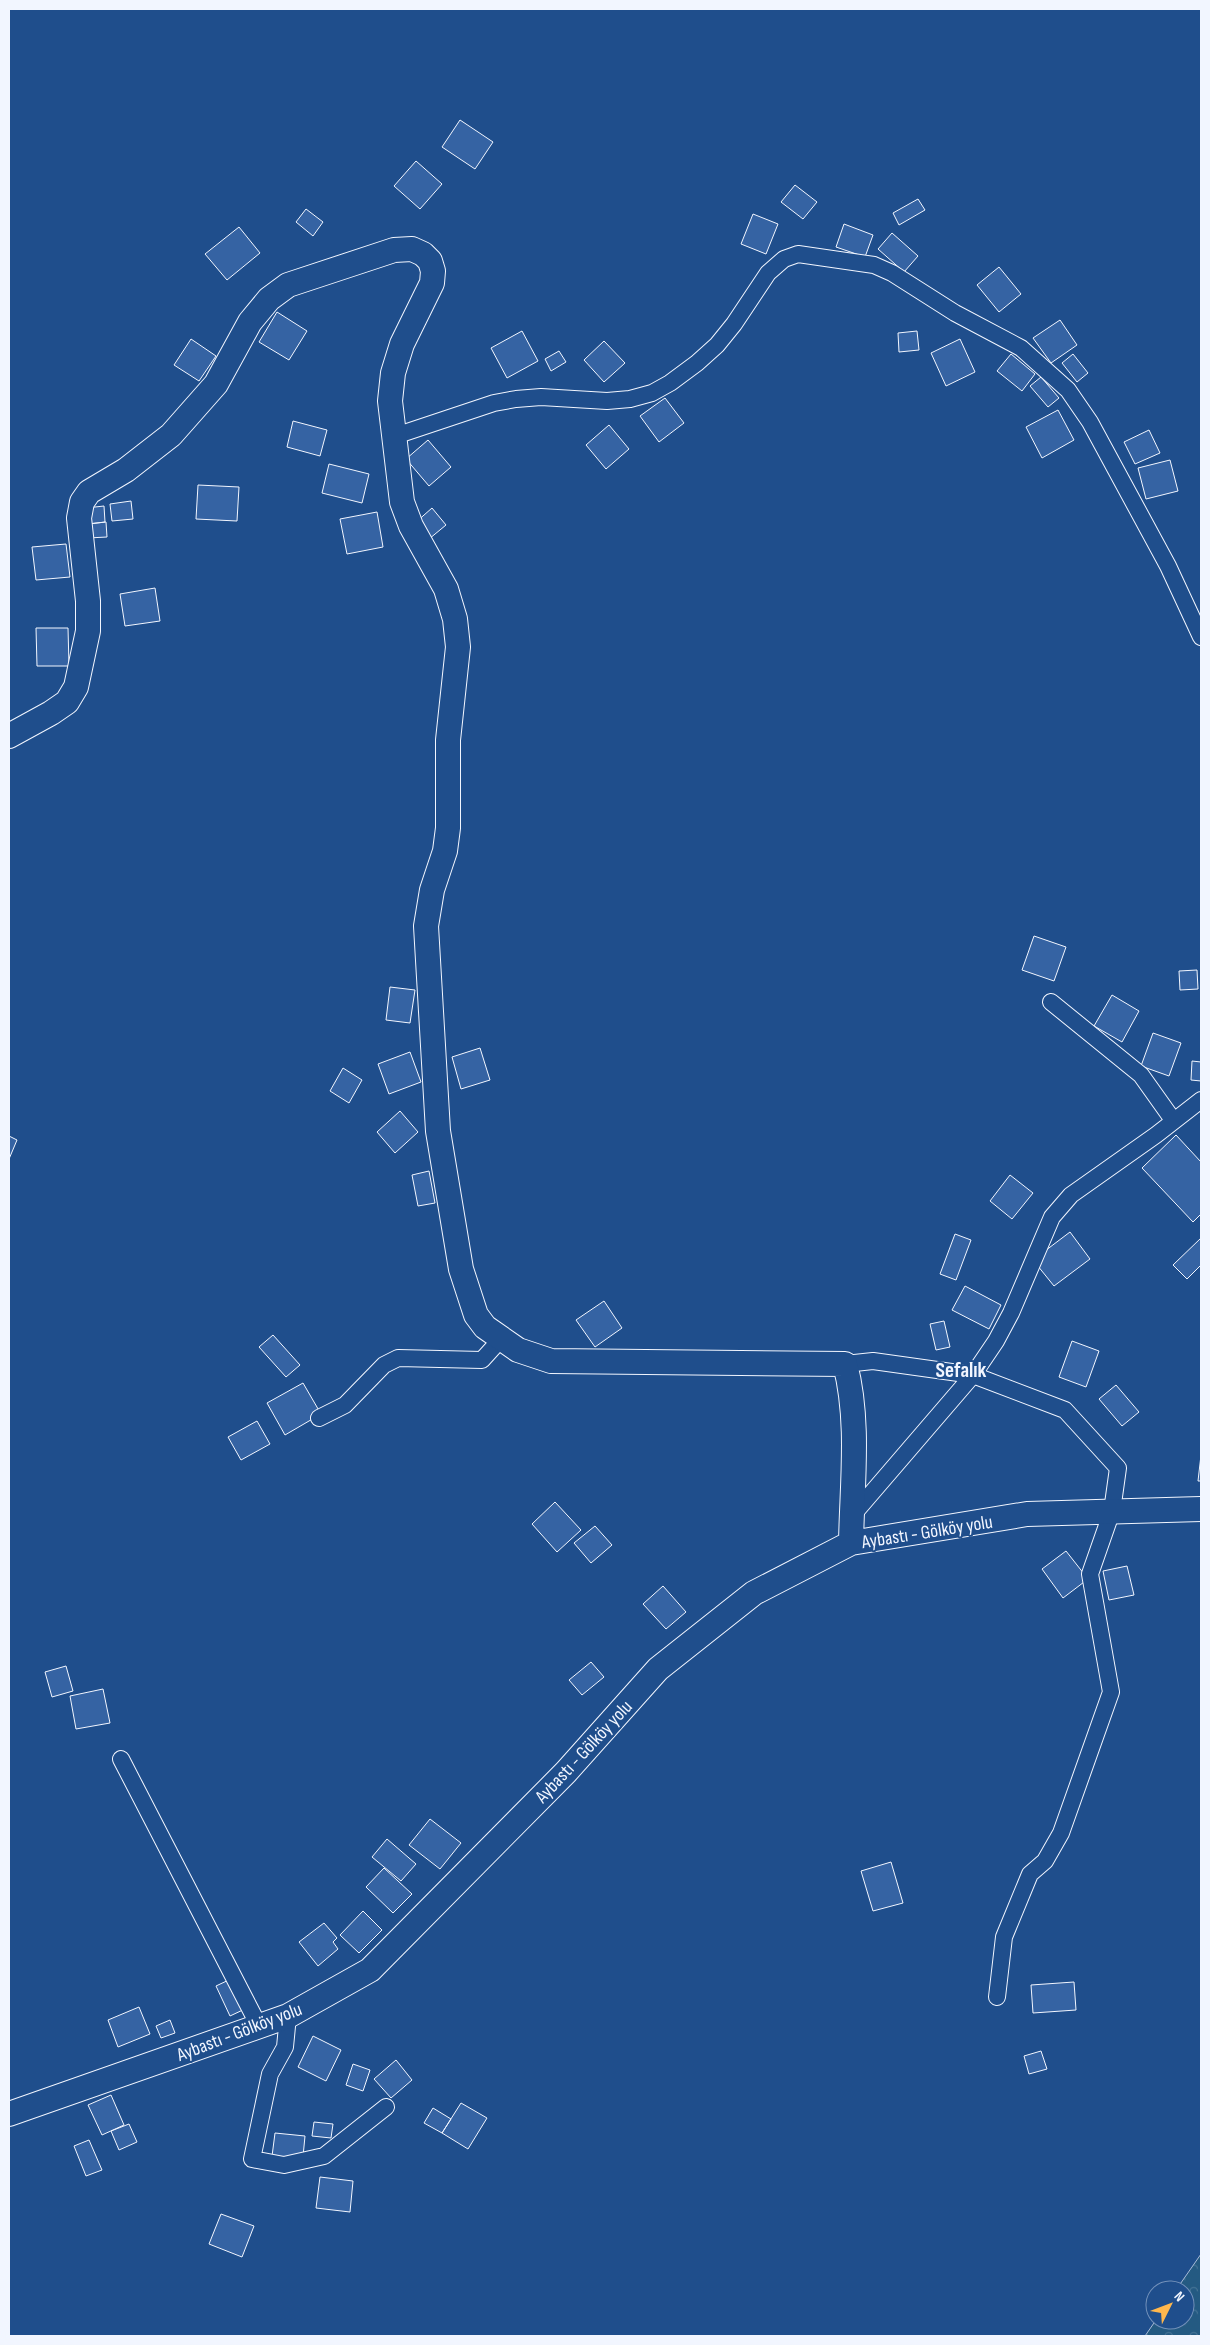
<svg xmlns="http://www.w3.org/2000/svg" width="1210" height="2345" font-family="'Sofia Sans Condensed',sans-serif">
<style>
.forest{fill:url(#forest-crowns);stroke:#a8bbd7}
.building{fill:#3563a3;stroke:#f2f6ff}
.lines{fill:none;stroke-linecap:round;stroke-linejoin:round}
.street-casing{stroke:#f2f6ff;stroke-width:18}
.secondary-casing{stroke:#f2f6ff;stroke-width:26}
.street{stroke:#1f4e8c;stroke-width:16}
.secondary{stroke:#1f4e8c;stroke-width:24}
.labels{text-anchor:middle;stroke-width:4;stroke-linejoin:round;paint-order:stroke}
.street-label{font-size:19px;fill:#f2f6ff;stroke:#1f4e8c}
.quarter-label{font-size:21px;font-weight:bold;fill:#f2f6ff;stroke:#1f4e8c}
</style>
<defs>
<pattern id="forest-crowns" width="20" height="18" patternUnits="userSpaceOnUse" patternTransform="scale(1.25)"><rect width="20" height="18" fill="#245a82"/><path d="M2 6a3 3 0 1 1 6 0M12 15a3 3 0 1 1 6 0" fill="none" stroke="#447295"/></pattern>
</defs>
<rect width="100%" height="100%" fill="#1f4e8c"/>
<path class="forest" d="M 1201,2254 L 1201,2336 L 1145,2336 L 1156,2320 L 1185,2320 L 1185,2290 L 1176,2290 Z"/>
<path class="building" d="M 460,120 L 493,142 L 475,169 L 442,147 Z
M 416,161 L 442,184 L 420,209 L 394,186 Z
M 795,185 L 817,202 L 803,219 L 781,202 Z
M 918,199 L 925,210 L 899,225 L 893,213 Z
M 306,209 L 323,222 L 313,236 L 296,222 Z
M 753,214 L 778,224 L 766,254 L 741,244 Z
M 844,224 L 873,235 L 865,257 L 836,247 Z
M 239,227 L 260,253 L 227,280 L 205,254 Z
M 892,233 L 918,256 L 904,272 L 878,249 Z
M 999,267 L 1021,294 L 999,312 L 977,285 Z
M 277,312 L 307,331 L 289,360 L 259,342 Z
M 1060,320 L 1077,345 L 1051,363 L 1033,338 Z
M 522,331 L 538,361 L 507,378 L 491,348 Z
M 917,331 L 919,350 L 899,352 L 898,333 Z
M 191,339 L 216,356 L 199,381 L 174,365 Z
M 960,339 L 975,372 L 946,386 L 931,353 Z
M 604,341 L 625,363 L 604,382 L 584,360 Z
M 559,351 L 566,362 L 551,371 L 545,359 Z
M 1011,354 L 1035,374 L 1022,391 L 997,371 Z
M 1073,354 L 1088,373 L 1077,382 L 1062,363 Z
M 1041,377 L 1059,398 L 1048,407 L 1030,386 Z
M 665,398 L 684,423 L 659,442 L 640,416 Z
M 1058,410 L 1074,440 L 1042,458 L 1026,427 Z
M 293,421 L 327,430 L 320,456 L 287,447 Z
M 609,425 L 629,449 L 606,469 L 586,445 Z
M 1149,430 L 1160,453 L 1135,464 L 1124,442 Z
M 428,440 L 451,467 L 429,486 L 406,459 Z
M 1170,460 L 1178,491 L 1146,499 L 1138,468 Z
M 329,464 L 369,474 L 362,503 L 322,493 Z
M 198,485 L 239,487 L 237,521 L 196,519 Z
M 131,501 L 133,519 L 112,521 L 110,504 Z
M 104,506 L 105,522 L 88,524 L 86,508 Z
M 432,508 L 446,525 L 429,539 L 415,523 Z
M 377,512 L 383,547 L 347,554 L 340,519 Z
M 106,522 L 107,537 L 88,538 L 88,524 Z
M 66,544 L 70,577 L 36,580 L 32,547 Z
M 155,588 L 160,621 L 125,626 L 120,594 Z
M 36,628 L 68,628 L 69,666 L 37,666 Z
M 1034,936 L 1066,947 L 1054,981 L 1022,970 Z
M 1197,970 L 1198,989 L 1180,990 L 1179,971 Z
M 390,987 L 415,990 L 410,1023 L 386,1020 Z
M 1112,995 L 1139,1011 L 1122,1042 L 1094,1026 Z
M 1153,1033 L 1181,1043 L 1169,1076 L 1141,1066 Z
M 480,1048 L 490,1080 L 461,1089 L 452,1057 Z
M 410,1052 L 421,1082 L 389,1094 L 378,1064 Z
M 1192,1061 L 1201,1062 L 1201,1081 L 1191,1080 Z
M 343,1068 L 362,1080 L 349,1103 L 330,1091 Z
M 400,1111 L 418,1132 L 395,1153 L 377,1132 Z
M 1176,1135 L 1201,1162 L 1201,1214 L 1193,1222 L 1142,1168 Z
M 9,1136 L 17,1140 L 9,1159 Z
M 429,1171 L 435,1203 L 418,1206 L 412,1175 Z
M 1010,1175 L 1033,1193 L 1012,1219 L 990,1201 Z
M 1070,1232 L 1090,1259 L 1054,1286 L 1033,1260 Z
M 955,1234 L 971,1240 L 956,1280 L 940,1274 Z
M 1201,1238 L 1201,1265 L 1187,1279 L 1173,1265 Z
M 965,1286 L 1001,1305 L 989,1329 L 952,1310 Z
M 604,1301 L 622,1328 L 595,1347 L 576,1320 Z
M 944,1321 L 950,1347 L 936,1350 L 930,1324 Z
M 273,1335 L 300,1365 L 286,1377 L 259,1347 Z
M 1072,1341 L 1099,1351 L 1086,1387 L 1059,1377 Z
M 303,1383 L 321,1414 L 285,1435 L 267,1403 Z
M 1116,1385 L 1139,1412 L 1122,1426 L 1099,1399 Z
M 257,1421 L 270,1444 L 241,1460 L 228,1437 Z
M 1201,1455 L 1201,1481 L 1198,1481 Z
M 555,1502 L 581,1530 L 557,1552 L 532,1524 Z
M 595,1526 L 612,1545 L 591,1563 L 574,1543 Z
M 1066,1551 L 1088,1579 L 1063,1598 L 1042,1569 Z
M 1127,1566 L 1134,1595 L 1109,1600 L 1103,1571 Z
M 663,1586 L 686,1612 L 666,1629 L 643,1604 Z
M 591,1662 L 604,1677 L 582,1695 L 569,1680 Z
M 66,1666 L 73,1691 L 52,1697 L 45,1672 Z
M 103,1689 L 110,1723 L 76,1729 L 70,1696 Z
M 430,1819 L 461,1843 L 440,1869 L 409,1845 Z
M 387,1839 L 416,1864 L 401,1881 L 372,1857 Z
M 891,1862 L 903,1903 L 873,1911 L 861,1871 Z
M 384,1868 L 412,1894 L 393,1913 L 366,1887 Z
M 363,1911 L 382,1930 L 359,1953 L 340,1935 Z
M 324,1923 L 337,1938 L 333,1942 L 338,1949 L 318,1966 L 299,1942 Z
M 233,1978 L 247,2008 L 230,2016 L 216,1986 Z
M 1074,1982 L 1076,2010 L 1033,2013 L 1031,1985 Z
M 139,2007 L 150,2034 L 118,2047 L 108,2020 Z
M 170,2020 L 175,2033 L 161,2038 L 156,2026 Z
M 313,2036 L 341,2050 L 326,2081 L 298,2067 Z
M 1041,2051 L 1047,2069 L 1029,2074 L 1024,2056 Z
M 396,2060 L 412,2080 L 391,2098 L 374,2079 Z
M 353,2064 L 370,2070 L 363,2091 L 346,2085 Z
M 111,2095 L 124,2125 L 102,2135 L 88,2105 Z
M 461,2103 L 487,2118 L 468,2149 L 442,2133 Z
M 433,2108 L 451,2119 L 442,2133 L 424,2123 Z
M 314,2122 L 333,2124 L 331,2138 L 312,2136 Z
M 129,2124 L 137,2142 L 119,2150 L 111,2131 Z
M 275,2133 L 305,2136 L 302,2167 L 271,2164 Z
M 89,2140 L 102,2170 L 86,2176 L 74,2146 Z
M 320,2177 L 353,2181 L 350,2212 L 316,2208 Z
M 221,2214 L 254,2226 L 242,2257 L 209,2244 Z"/>
<g class="lines">
<defs>
<path id="street" d="M 395,436 L 494,403 L 516,399 L 541,397 L 607,401 L 630,399 L 652,393 L 670,383 L 697,363 L 717,345 L 734,324 L 768,273 L 784,259 L 798,254 L 874,265 L 892,273 L 955,313 L 1021,348 L 1068,390 L 1090,422 L 1168,566 L 1201,637
M 1051,1002 L 1141,1075 L 1173,1120
M 845,1364 L 873,1361 L 973,1375 L 1065,1410 L 1118,1468 L 1112,1511 L 1090,1574 L 1111,1692 L 1061,1833 L 1045,1861 L 1030,1874 L 1004,1937 L 997,1997
M 319,1418 L 345,1405 L 384,1365 L 398,1358 L 482,1360 L 501,1339
M 851,1517 L 973,1375 L 996,1341 L 1011,1313 L 1052,1217 L 1071,1195 L 1156,1135 L 1201,1100
M 121,1759 L 259,2026
M 288,2016 L 285,2047 L 270,2074 L 252,2159 L 284,2165 L 324,2156 L 386,2107"/>
<path id="secondary" d="M 9,736 L 51,713 L 67,702 L 76,687 L 88,631 L 88,601 L 79,518 L 82,502 L 89,492 L 126,470 L 171,435 L 216,384 L 250,322 L 269,299 L 288,285 L 394,250 L 412,249 L 423,254 L 430,261 L 433,271 L 432,283 L 402,344 L 393,373 L 390,401 L 402,502 L 411,526 L 446,589 L 455,619 L 458,647 L 448,740 L 448,828 L 445,851 L 432,890 L 426,926 L 438,1131 L 461,1269 L 476,1315 L 485,1327 L 518,1350 L 551,1361 L 845,1364 C 860,1421 852,1484 851,1543
M 9,2114 L 288,2016 L 370,1970 L 566,1772 L 658,1669 L 754,1593 L 851,1543 L 1027,1514 L 1201,1509"/>
</defs>
<use href="#street" class="street-casing"/>
<use href="#secondary" class="secondary-casing"/>
<use href="#street" class="street"/>
<use href="#secondary" class="secondary"/>
</g>
<g class="labels">
<g class="street-label">
<text transform="translate(927 1531) rotate(-9)" y="7">Aybastı - Gölköy yolu</text>
<text transform="translate(583 1751) rotate(-47)" y="7">Aybastı - Gölköy yolu</text>
<text transform="translate(239 2031) rotate(-21)" y="7">Aybastı - Gölköy yolu</text>
</g>
<g class="quarter-label">
<text x="961" y="1377">Sefalık</text>
</g>
</g>
<rect width="1210" height="2345" fill="none" stroke="#f2f6ff" stroke-width="20"/>
<g transform="translate(1170 2305) rotate(48)"><circle r="24" fill="#1f4e8c" stroke="#7391ba"/>
<path d="M0-4L9 19L0 12L-9 19Z" fill="#ffb74d"/>
<text y="-8" font-size="14" font-weight="bold" text-anchor="middle" fill="#f2f6ff">N</text>
</g>
</svg>
